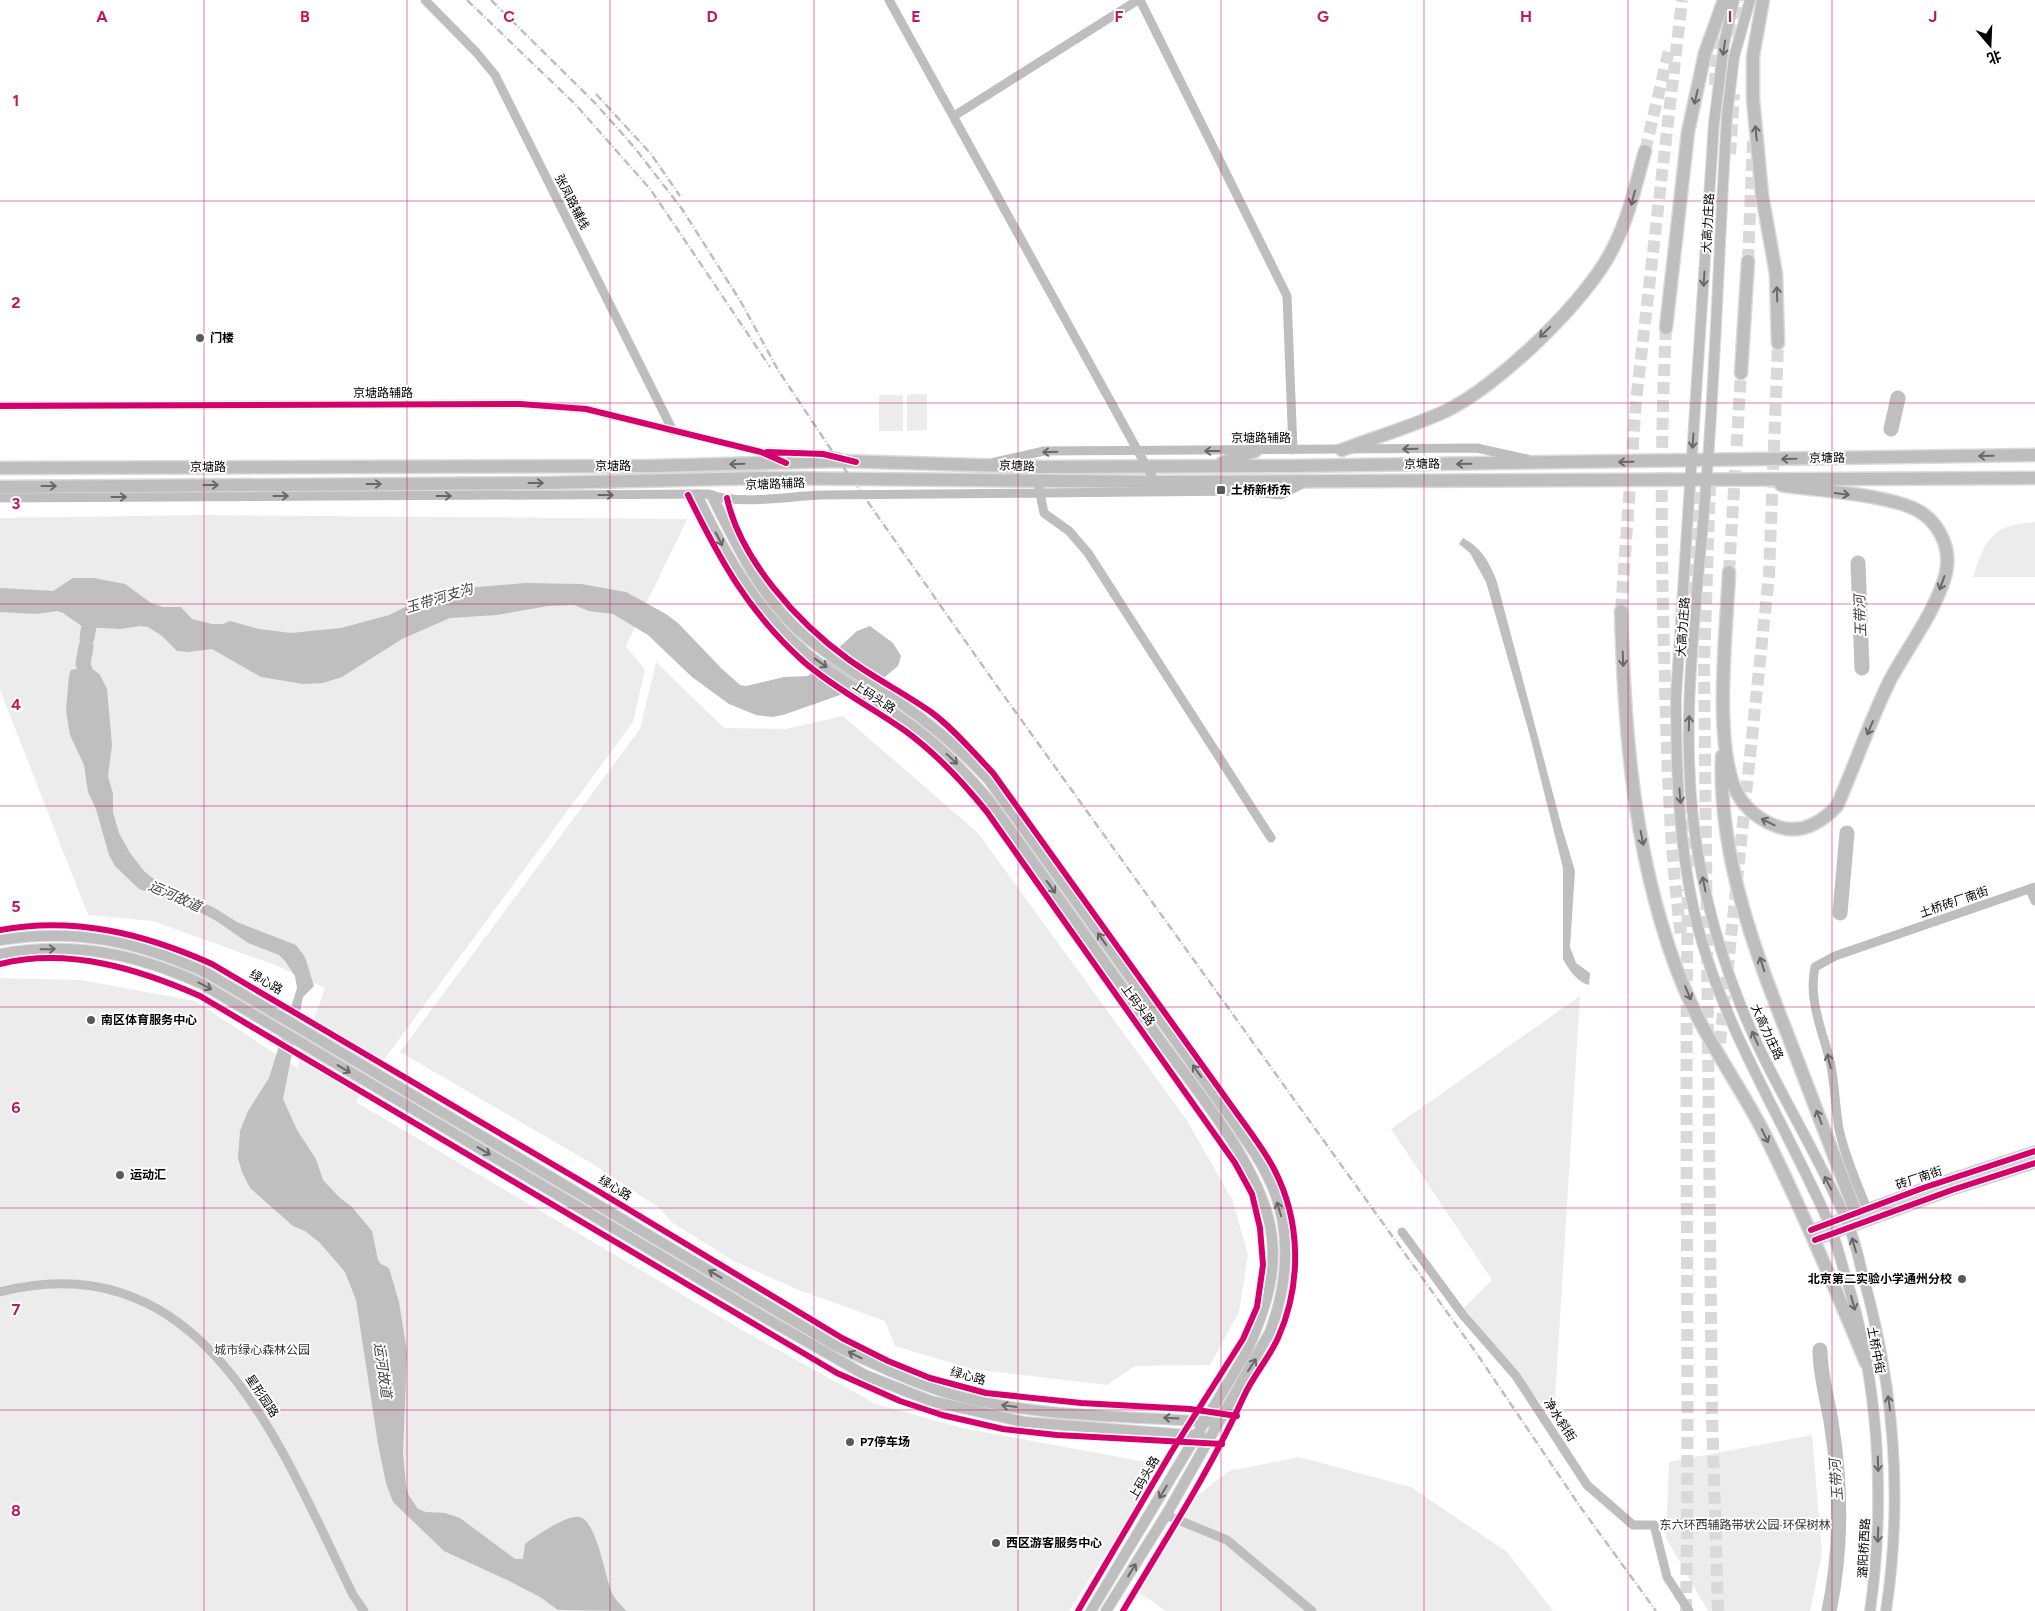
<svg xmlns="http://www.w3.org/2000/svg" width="2035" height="1611" font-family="Figtree,'Noto Sans SC',sans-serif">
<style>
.green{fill:#ececec}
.water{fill:#bfbfbf}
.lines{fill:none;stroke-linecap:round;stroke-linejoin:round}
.river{stroke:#bfbfbf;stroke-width:15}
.highway-tunnel{stroke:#d9d9d9;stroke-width:12;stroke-dasharray:12 6;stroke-linecap:butt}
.major-casing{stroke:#dbdbdb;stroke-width:12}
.highway-casing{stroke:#dbdbdb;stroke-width:15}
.minor{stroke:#bebebe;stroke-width:9}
.major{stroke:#bebebe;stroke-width:10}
.highway{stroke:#bebebe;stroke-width:12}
.rail{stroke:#bebebe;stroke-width:2.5;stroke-dasharray:8 2.5 1 2.5;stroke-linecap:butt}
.cycleway-casing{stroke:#fff;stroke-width:9}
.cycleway{stroke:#d6006c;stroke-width:6}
.oneway{stroke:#686868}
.grid{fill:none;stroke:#c2185b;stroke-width:1;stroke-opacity:0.55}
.poi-dot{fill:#595959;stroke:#fff;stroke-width:2}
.labels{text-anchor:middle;stroke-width:4;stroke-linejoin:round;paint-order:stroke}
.street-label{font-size:12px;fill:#000;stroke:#fff}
.poi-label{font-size:12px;font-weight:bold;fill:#000;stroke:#fff;text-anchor:start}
.park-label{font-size:12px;fill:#333;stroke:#fff}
.water-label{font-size:14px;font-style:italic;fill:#444;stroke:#fff}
.grid-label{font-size:16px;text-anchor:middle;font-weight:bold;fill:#c2185b;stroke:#fff;stroke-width:4;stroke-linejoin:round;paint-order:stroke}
</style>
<rect width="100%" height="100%" fill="#fff"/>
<path class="green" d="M 907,394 L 927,394 L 927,430 L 907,431 Z
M 879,395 L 903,395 L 903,431 L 879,431 Z
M 203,515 L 687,519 L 626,646 L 645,670 L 633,722 L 386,1057 L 356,1102 L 744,1331 L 876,1404 L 962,1428 L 1157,1464 L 1141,1499 L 1069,1611 L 0,1611 L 0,978 L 81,980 L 195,1001 L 297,1068 L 325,988 L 275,965 L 153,921 L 88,915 L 0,690 L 0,518 Z
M 2035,522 L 2035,577 L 1973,577 C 1986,539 1991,525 2035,522 Z
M 656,662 L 724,728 L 786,729 L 843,716 L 978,833 L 1186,1119 L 1232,1199 L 1248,1255 L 1239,1312 L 1210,1365 L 1135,1366 L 1107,1385 L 972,1369 L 895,1346 L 885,1321 L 796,1289 L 736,1262 L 674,1224 L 658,1207 L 591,1163 L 400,1052 L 640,729 Z
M 1580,996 L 1555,1398 L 1541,1404 L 1464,1308 L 1492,1280 L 1391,1129 Z
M 1812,1435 L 1822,1554 L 1810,1611 L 1708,1611 L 1666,1538 L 1669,1462 Z
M 1299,1457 L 1411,1487 L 1507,1552 L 1553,1611 L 1166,1611 L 1140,1593 L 1178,1510 L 1229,1471 Z"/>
<path class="water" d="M 1463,538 C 1481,547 1490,563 1497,582 L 1561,824 L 1575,871 L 1570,947 L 1576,963 L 1590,973 L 1589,985 C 1577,982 1569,970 1563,959 L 1563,868 L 1530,736 L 1486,582 L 1470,553 L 1459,544 Z
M 73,578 L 94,578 L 125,584 L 151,603 L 163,607 L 181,607 L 192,619 L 212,624 L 223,624 L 230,621 L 259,629 L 291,633 L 341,628 L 389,615 L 426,597 L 454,589 L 525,583 L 581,584 L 626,592 L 666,614 L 678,623 L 722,669 L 740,685 L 746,686 L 784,677 L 808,676 L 857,631 L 870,626 L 893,643 L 901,656 L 898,666 L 880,681 L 783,715 L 772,717 L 756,715 L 729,704 L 692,677 L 648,635 L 613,614 L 589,611 L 574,605 L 548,606 L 497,615 L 450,618 L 402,639 L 342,677 L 323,683 L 303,684 L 261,677 L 212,649 L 188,652 L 177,651 L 162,636 L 148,627 L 141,626 L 120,629 L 83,627 L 63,613 L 57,611 L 36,614 L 0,612 L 0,588 L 53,591 Z
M 74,669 L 94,670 L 100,675 L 107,689 L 112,745 L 108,776 L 113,794 L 113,812 L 119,833 L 130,853 L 144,871 L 160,884 L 213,907 L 237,922 L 296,945 L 305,957 L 314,986 L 303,997 L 283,1099 L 297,1130 L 316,1159 L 323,1180 L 340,1198 L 352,1207 L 372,1231 L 378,1260 L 381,1264 L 389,1268 L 399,1302 L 407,1352 L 403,1452 L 406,1486 L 409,1496 L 418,1509 L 426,1512 L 445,1513 L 460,1518 L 515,1559 L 523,1559 L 525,1544 C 536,1536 567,1514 580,1517 C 597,1522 605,1577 612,1593 C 615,1600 622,1605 626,1611 L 558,1610 L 540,1597 L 509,1581 L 444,1551 L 393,1502 L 386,1483 L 378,1444 L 356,1300 L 345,1272 L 320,1243 L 305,1231 L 293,1226 L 250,1188 L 242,1172 L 238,1158 L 240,1131 L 248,1111 L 269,1078 L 297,988 L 295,976 L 285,961 L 279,955 L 248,943 L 218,922 L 187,905 L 139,889 L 115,866 L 109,855 L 96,809 L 88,792 L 84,765 L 70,735 L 66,710 L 69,676 L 71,670 Z"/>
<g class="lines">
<path class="river" d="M 1891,429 L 1898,398
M 1858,563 L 1862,668
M 87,638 L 92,607
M 86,646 L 83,664 L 91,688
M 1840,913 L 1847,833
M 1820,1350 C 1820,1375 1827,1397 1831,1421 C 1841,1483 1842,1549 1829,1611"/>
<path class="highway-tunnel" d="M 1738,37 L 1741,0
M 1715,85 L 1719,20
M 1645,151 L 1670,46
M 1730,154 L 1734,94
M 1748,261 L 1753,141
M 1666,328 C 1660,446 1661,563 1665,681 C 1667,765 1670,851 1681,935
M 1710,484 L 1704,663 L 1712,1415 L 1718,1611
M 1729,572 L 1741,373
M 1693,594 L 1694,482
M 1621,611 L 1636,401 L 1682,0
M 1688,867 L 1689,809
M 1718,1061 L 1769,575 L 1778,343
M 1686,1611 C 1690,1370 1684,1130 1688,889"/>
<defs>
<path id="major" d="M 1734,0 L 1724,44 L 1714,123 L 1676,696 C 1676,777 1679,863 1702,942 C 1731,1040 1787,1128 1828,1221 C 1835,1237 1839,1254 1844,1271 C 1879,1380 1886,1498 1870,1611
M 1750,0 L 1734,57 L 1727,116 C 1719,239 1716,363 1706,486 C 1697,608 1677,732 1698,854 C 1710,923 1731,989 1761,1052 C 1788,1107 1820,1160 1845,1217 C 1854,1235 1858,1256 1863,1276 C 1894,1385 1903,1498 1886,1611
M 697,495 C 724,553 757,611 806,653 C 840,681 880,702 915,728 C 943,749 966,773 988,799 C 1046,879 1103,960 1160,1040 C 1197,1091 1252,1157 1268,1217 C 1281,1264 1266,1310 1246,1353 L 1091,1611
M 712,496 C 737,546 762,600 806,637 C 837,663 871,682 903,705 C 935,727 963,752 989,780 L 1236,1125 C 1246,1141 1258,1156 1266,1173 C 1293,1223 1289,1281 1270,1332 L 1166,1515 L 1106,1611
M 0,940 C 77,928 137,941 207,973 L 836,1346 C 872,1363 907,1380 944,1392 C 1023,1417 1128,1416 1211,1422
M 0,954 C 74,941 134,953 202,984 L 769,1320 L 865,1375 L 931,1401 L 1024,1422 L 1201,1436
M 1811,1230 L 1923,1188 L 2035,1151
M 1815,1240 L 1952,1190 L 2035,1163"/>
<path id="highway" d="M 1763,0 L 1753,56 L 1753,99 L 1762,195 L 1776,274 L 1778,343
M 1666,328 L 1688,132 L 1705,53 L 1724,0
M 1741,373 L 1748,261
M 1342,450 C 1376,437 1413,426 1446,411 C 1498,386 1588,300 1613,248 C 1629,217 1636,184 1645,151
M 1222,463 L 1255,451
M 0,468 L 653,466 L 839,461 L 1043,467 L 1294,466 L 2035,455
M 0,487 L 546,483 L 765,478 L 1155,482 L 2035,478
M 1729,572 C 1727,629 1712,747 1738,795 C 1747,810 1760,820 1776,826 C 1800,835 1821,823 1837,806 C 1855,765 1870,721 1890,680 C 1908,647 1937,609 1946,573 C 1951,550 1941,526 1922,513 C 1894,494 1817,491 1781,485
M 1621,611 C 1624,715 1631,821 1661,922 C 1670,953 1682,986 1697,1016 C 1717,1055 1743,1092 1763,1131 C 1801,1207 1834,1285 1866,1363
M 1722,756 C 1718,857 1756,954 1792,1046 C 1813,1102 1835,1157 1856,1213 L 1849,1227"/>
</defs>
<use href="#major" class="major-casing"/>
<use href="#highway" class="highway-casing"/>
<path class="minor" d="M 425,0 L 476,52 L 495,75 L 673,431
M 889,0 L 1155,482
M 1140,0 L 1287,296 L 1293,450
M 954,116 L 1138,0
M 0,406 L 520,404 L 586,409 L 761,452 L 783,462
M 767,452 L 823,454 L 839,457
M 995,462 L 1044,451 L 1477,448 L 1527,459
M 1039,488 L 1044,513 L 1069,531 L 1088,553 L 1271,838
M 0,498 L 708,494 C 740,506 788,496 822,495 L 1242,491 L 1281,495 L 1306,482
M 2030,889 L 2035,901
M 1867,1209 C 1857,1183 1845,1157 1839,1129 C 1835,1107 1835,1083 1830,1061 C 1822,1030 1808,999 1815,967 L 1835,956 L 2035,887
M 1402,1232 L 1463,1315 L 1516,1376 L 1587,1485 L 1633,1525 L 1654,1525 L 1667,1577 L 1689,1611
M 0,1292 C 206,1240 281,1448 353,1595 L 364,1611
M 1166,1515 L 1227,1540 L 1312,1611"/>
<use href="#major" class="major"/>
<use href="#highway" class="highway"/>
<path class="rail" d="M 467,0 L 576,105 L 651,190 L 770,367
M 491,0 L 595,103 L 634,147 L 682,209 L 741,302 L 778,370 L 830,448 L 994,682 L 1477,1354 L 1579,1505 L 1656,1611
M 596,94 L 651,154 L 680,196"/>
<defs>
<path id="cycleway" d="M 0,406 L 520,404 L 586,409 L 761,452 L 786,463
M 767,452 L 823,454 L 856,462
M 688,495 C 720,560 748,612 804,662 C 834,688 871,707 904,730 C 936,753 962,781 987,812 L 1235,1163 L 1252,1194 L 1260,1228 L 1263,1265 L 1257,1307 L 1243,1339 L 1172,1451 L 1078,1611
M 727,498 C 740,559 798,623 848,659 C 874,678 904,693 931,712 C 954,729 973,752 993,773 L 1238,1115 C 1251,1133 1264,1150 1274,1169 C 1301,1221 1302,1284 1278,1338 C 1269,1358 1253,1376 1244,1396 C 1210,1471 1165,1540 1123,1611
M 0,930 C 74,916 145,934 212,964 L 593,1188 L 842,1338 L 888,1361 L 930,1378 L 986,1393 L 1081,1403 L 1190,1409 L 1237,1416
M 0,964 C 68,947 139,969 200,996 L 837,1373 L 900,1401 L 942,1415 L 1003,1429 L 1057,1435 L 1222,1444
M 1811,1230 L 1923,1188 L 2035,1151
M 1815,1240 L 1952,1190 L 2035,1163"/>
</defs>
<use href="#cycleway" class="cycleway-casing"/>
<use href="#cycleway" class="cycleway"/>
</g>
<defs><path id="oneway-shaft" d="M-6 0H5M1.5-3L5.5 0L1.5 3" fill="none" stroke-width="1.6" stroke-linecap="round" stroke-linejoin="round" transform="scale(1.25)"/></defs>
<g class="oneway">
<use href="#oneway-shaft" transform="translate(1724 48) rotate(99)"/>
<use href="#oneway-shaft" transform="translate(1696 97) rotate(103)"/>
<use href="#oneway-shaft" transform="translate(1756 133) rotate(-96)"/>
<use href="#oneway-shaft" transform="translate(1633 198) rotate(105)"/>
<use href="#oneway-shaft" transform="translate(1704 279) rotate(94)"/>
<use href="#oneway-shaft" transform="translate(1777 294) rotate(-92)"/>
<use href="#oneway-shaft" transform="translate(1545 332) rotate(136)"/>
<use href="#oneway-shaft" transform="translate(1693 441) rotate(94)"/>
<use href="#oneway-shaft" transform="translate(1410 449) rotate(179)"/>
<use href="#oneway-shaft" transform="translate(1212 451) rotate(180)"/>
<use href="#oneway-shaft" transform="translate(1050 452) rotate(178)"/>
<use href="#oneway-shaft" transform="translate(1986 456) rotate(179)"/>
<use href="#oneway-shaft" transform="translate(1789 459) rotate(179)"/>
<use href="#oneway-shaft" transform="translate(1626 462) rotate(179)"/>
<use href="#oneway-shaft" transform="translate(737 464) rotate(178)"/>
<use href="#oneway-shaft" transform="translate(1464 464) rotate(179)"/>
<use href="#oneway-shaft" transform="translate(536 483)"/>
<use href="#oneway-shaft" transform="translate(374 484)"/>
<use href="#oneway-shaft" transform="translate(211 485)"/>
<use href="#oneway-shaft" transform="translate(49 486)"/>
<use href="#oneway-shaft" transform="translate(1842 494) rotate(7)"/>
<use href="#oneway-shaft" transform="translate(606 495)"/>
<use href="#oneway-shaft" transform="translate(281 496)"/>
<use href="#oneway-shaft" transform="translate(444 496)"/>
<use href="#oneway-shaft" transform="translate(119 497)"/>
<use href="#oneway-shaft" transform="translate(719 539) rotate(63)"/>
<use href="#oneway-shaft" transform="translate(1942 583) rotate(110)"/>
<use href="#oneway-shaft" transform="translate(1623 659) rotate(88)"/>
<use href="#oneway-shaft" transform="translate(821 663) rotate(36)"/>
<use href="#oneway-shaft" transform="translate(1689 723) rotate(-88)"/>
<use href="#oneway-shaft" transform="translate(1870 728) rotate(113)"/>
<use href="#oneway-shaft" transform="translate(952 759) rotate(43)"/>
<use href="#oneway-shaft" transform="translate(1680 796) rotate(85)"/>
<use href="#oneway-shaft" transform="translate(1768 822) rotate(-154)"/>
<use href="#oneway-shaft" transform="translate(1642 838) rotate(79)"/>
<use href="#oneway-shaft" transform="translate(1704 884) rotate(-101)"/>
<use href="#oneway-shaft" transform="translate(1051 887) rotate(54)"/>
<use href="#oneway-shaft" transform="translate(1102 939) rotate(-125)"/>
<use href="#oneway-shaft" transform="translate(48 949) rotate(-1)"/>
<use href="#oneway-shaft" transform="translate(1762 964) rotate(-108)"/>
<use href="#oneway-shaft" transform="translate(205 986) rotate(28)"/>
<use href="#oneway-shaft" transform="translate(1688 993) rotate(67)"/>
<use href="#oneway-shaft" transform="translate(1755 1038) rotate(-114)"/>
<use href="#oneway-shaft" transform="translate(1829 1061) rotate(-103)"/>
<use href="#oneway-shaft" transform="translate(344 1069) rotate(31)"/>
<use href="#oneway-shaft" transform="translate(1197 1071) rotate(-126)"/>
<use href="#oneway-shaft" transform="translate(1819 1117) rotate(-111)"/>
<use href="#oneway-shaft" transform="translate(1765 1136) rotate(64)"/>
<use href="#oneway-shaft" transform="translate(484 1151) rotate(31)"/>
<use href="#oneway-shaft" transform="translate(1828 1183) rotate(-117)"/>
<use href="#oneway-shaft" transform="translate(1279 1209) rotate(-107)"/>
<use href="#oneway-shaft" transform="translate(1854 1245) rotate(-106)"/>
<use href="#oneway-shaft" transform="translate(715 1274) rotate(-149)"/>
<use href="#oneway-shaft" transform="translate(1853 1303) rotate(75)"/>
<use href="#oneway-shaft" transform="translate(855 1355) rotate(-154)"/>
<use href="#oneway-shaft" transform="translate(1252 1365) rotate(-57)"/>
<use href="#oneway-shaft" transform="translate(1889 1403) rotate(-98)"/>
<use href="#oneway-shaft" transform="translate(1009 1406) rotate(-172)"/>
<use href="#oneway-shaft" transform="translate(1171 1418) rotate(-177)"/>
<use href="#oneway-shaft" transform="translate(1878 1464) rotate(88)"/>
<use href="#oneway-shaft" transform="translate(1163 1492) rotate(121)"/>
<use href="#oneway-shaft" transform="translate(1878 1535) rotate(92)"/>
<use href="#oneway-shaft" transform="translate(1132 1570) rotate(-58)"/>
</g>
<path class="grid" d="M 204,0 L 204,1611M 407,0 L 407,1611M 610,0 L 610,1611M 814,0 L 814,1611M 1018,0 L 1018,1611M 1221,0 L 1221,1611M 1424,0 L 1424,1611M 1628,0 L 1628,1611M 1832,0 L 1832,1611M 0,201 L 2035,201M 0,403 L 2035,403M 0,604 L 2035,604M 0,806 L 2035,806M 0,1007 L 2035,1007M 0,1208 L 2035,1208M 0,1410 L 2035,1410"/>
<g class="poi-dot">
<circle cx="200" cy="338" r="5"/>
<rect x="1216" y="485" width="10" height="10" rx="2.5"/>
<circle cx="91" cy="1020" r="5"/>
<circle cx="120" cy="1175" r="5"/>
<circle cx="1962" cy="1279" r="5"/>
<circle cx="850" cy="1442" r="5"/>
<circle cx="996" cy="1543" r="5"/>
</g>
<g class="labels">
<g class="street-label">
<text transform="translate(572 202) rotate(63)" y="4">张凤路辅线</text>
<text transform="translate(1708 223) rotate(-87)" y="4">大高力庄路</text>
<text x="383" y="397">京塘路辅路</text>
<text x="1261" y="442">京塘路辅路</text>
<text transform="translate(1827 458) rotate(-1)" y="4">京塘路</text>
<text transform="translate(1422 464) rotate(-1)" y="4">京塘路</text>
<text x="613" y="470">京塘路</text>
<text transform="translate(1017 466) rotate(2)" y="4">京塘路</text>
<text x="208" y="471">京塘路</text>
<text transform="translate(775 484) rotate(-2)" y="4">京塘路辅路</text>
<text transform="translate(1683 627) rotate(-86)" y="4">大高力庄路</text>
<text transform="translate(874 697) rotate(33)" y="4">上码头路</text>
<text transform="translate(1954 902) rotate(-19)" y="4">土桥砖厂南街</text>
<text transform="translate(266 982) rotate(30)" y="4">绿心路</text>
<text transform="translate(1138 1005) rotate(54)" y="4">上码头路</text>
<text transform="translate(1767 1032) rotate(65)" y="4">大高力庄路</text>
<text transform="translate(1919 1178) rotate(-19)" y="4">砖厂南街</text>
<text transform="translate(615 1188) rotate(31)" y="4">绿心路</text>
<text transform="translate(1876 1350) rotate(79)" y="4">土桥中街</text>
<text transform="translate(968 1376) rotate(15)" y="4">绿心路</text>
<text transform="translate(262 1396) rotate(56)" y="4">星形园路</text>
<text transform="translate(1560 1420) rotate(57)" y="4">净水斜街</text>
<text transform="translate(1144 1478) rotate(-60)" y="4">上码头路</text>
<text transform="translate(1864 1548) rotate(-87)" y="4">潞阳桥西路</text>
</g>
<g class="poi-label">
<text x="210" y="342">门楼</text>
<text x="1231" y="494">土桥新桥东</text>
<text x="101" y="1024">南区体育服务中心</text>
<text x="130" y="1179">运动汇</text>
<text x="1952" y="1283" text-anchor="end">北京第二实验小学通州分校</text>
<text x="860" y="1446">P7停车场</text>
<text x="1006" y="1547">西区游客服务中心</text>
</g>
<g class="park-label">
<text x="262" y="1354">城市绿心森林公园</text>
<text x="1745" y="1529">东六环西辅路带状公园·环保树林</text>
</g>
<g class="water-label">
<text transform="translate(439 598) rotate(-17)" y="5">玉带河支沟</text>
<text transform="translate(1860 616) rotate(-92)" y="5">玉带河</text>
<text transform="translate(175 896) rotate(24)" y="5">运河故道</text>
<text transform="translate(383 1370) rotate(82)" y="5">运河故道</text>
<text transform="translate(1836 1480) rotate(-94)" y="5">玉带河</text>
</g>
</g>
<g class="grid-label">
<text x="102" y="22">A</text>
<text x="305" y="22">B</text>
<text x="509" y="22">C</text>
<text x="712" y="22">D</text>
<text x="916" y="22">E</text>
<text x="1119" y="22">F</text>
<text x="1323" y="22">G</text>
<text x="1526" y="22">H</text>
<text x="1730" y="22">I</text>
<text x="1933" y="22">J</text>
<text x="16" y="106">1</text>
<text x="16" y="308">2</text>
<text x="16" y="509">3</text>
<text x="16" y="710">4</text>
<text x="16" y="912">5</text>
<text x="16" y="1113">6</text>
<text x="16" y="1315">7</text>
<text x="16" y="1516">8</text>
</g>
<g transform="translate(1990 45) rotate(161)" stroke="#ffffff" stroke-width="4" paint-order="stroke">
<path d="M0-4L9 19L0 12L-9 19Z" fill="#000000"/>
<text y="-8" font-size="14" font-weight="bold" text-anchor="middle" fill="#000000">北</text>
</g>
</svg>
